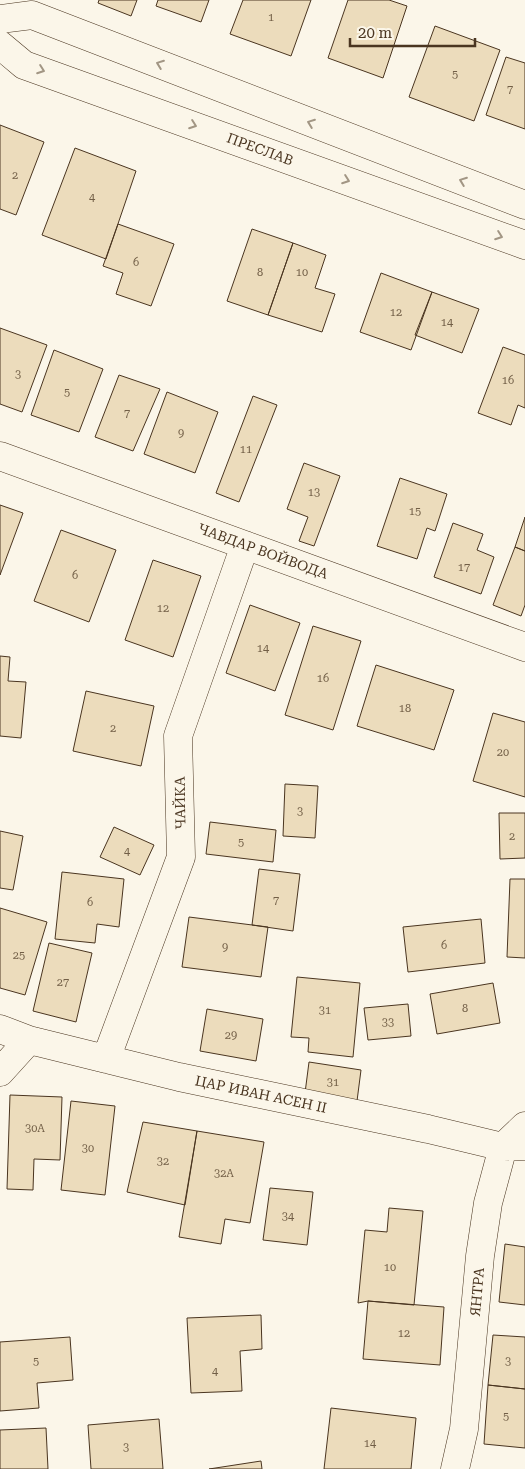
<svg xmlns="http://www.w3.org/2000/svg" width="525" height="1469" font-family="'Roboto Serif',serif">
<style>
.building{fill:#ecdcbc;stroke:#4a3520}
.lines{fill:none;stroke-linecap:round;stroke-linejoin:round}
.minor-casing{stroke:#4a3520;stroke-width:29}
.minor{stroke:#fbf6e9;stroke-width:28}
.oneway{stroke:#a29684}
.labels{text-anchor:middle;stroke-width:4;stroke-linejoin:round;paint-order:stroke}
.number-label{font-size:11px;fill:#725f47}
.street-label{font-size:14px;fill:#4a3520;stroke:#fbf6e9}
</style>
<rect width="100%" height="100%" fill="#fbf6e9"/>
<path class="building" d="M 99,0 L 137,0 L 131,16 L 98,3 Z
M 158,0 L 209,0 L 201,22 L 156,6 Z
M 243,0 L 311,0 L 291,56 L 230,34 Z
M 348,0 L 389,0 L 407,6 L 383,78 L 328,58 Z
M 435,26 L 500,50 L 474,121 L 409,97 Z
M 506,57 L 525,63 L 525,129 L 486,115 Z
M 0,125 L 44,142 L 16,215 L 0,209 Z
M 75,148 L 136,171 L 106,259 L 42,235 Z
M 118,224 L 174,244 L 151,306 L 116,294 L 123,273 L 103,266 Z
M 252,229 L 293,243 L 268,315 L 227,301 Z
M 293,243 L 326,255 L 315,288 L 335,294 L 322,332 L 268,315 Z
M 381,273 L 432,292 L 411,350 L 360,332 Z
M 432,292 L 479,309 L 462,353 L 415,335 Z
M 0,328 L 47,345 L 22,412 L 0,404 Z
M 503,347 L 525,355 L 525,408 L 518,405 L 511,425 L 478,413 Z
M 54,350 L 103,369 L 79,432 L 31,415 Z
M 119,375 L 160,389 L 133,451 L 95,437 Z
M 167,392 L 218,412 L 195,473 L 144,454 Z
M 253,396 L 277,405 L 239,502 L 216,493 Z
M 304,463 L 340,476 L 314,546 L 299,541 L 308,517 L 287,509 Z
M 400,478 L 447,494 L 435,531 L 427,528 L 417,559 L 377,546 Z
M 0,505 L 23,513 L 0,575 Z
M 525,517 L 525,551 L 515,547 Z
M 453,523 L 483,534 L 477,550 L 494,557 L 481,594 L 434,577 Z
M 61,530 L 116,550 L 89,622 L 34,601 Z
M 515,547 L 525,551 L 525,605 L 521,616 L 493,605 Z
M 153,560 L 201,576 L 173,657 L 125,640 Z
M 250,605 L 300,623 L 275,691 L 226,673 Z
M 313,626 L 361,641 L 333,730 L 285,715 Z
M 0,656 L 10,657 L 8,681 L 26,682 L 21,738 L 0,736 Z
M 376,665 L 454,690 L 434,750 L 357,726 Z
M 86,691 L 154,706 L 141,766 L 73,751 Z
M 493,713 L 525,722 L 525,797 L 473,781 Z
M 285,784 L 318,786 L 315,838 L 283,836 Z
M 499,813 L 525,813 L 525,858 L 500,859 Z
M 210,822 L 276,830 L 273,862 L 206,854 Z
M 114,827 L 154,845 L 140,875 L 100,857 Z
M 0,831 L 23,836 L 13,890 L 0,888 Z
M 259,869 L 300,874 L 293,931 L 252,925 Z
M 62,872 L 124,879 L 119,927 L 97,924 L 95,943 L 55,939 Z
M 510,879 L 525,879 L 525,958 L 507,957 Z
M 0,908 L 47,922 L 25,995 L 0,988 Z
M 189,917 L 268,927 L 261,977 L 182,967 Z
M 481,919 L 485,963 L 408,972 L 403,927 Z
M 49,943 L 92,953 L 76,1022 L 33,1011 Z
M 297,977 L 360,983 L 353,1057 L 308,1052 L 309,1038 L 291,1037 Z
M 493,983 L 500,1023 L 437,1034 L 430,994 Z
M 408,1004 L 411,1036 L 368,1040 L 364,1008 Z
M 207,1009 L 263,1019 L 256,1061 L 200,1051 Z
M 309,1062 L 361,1070 L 357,1101 L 305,1093 Z
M 10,1095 L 62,1097 L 60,1160 L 34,1159 L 33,1190 L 7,1189 Z
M 71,1101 L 115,1106 L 105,1195 L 61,1190 Z
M 143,1122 L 197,1131 L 185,1205 L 127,1192 Z
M 197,1131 L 264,1142 L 250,1223 L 225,1219 L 221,1244 L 179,1237 Z
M 270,1188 L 313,1192 L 307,1245 L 263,1240 Z
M 389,1208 L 423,1211 L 414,1305 L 368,1301 L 358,1303 L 365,1230 L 387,1232 Z
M 505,1244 L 525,1247 L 525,1305 L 499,1302 Z
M 368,1301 L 444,1307 L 440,1365 L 363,1359 Z
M 261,1315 L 262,1349 L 240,1351 L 242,1391 L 191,1393 L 187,1318 Z
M 493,1335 L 525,1337 L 525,1389 L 488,1385 Z
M 70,1337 L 73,1380 L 37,1383 L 39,1408 L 0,1411 L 0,1342 Z
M 488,1385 L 525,1389 L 525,1448 L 484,1444 Z
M 331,1408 L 416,1418 L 411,1469 L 324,1469 Z
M 159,1419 L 163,1469 L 91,1469 L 88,1425 Z
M 46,1428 L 48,1469 L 0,1469 L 0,1430 Z
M 261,1461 L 262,1469 L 209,1469 Z"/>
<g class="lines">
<defs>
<path id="minor" d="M 0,19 L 32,15 L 525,205
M 0,45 L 24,65 L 525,245
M 0,456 L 525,647
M 0,1029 L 29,1040 L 179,1077 L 428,1129 L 503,1147 L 525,1146
M 106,1059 L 181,857 L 178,736 L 245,545
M 0,1072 L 29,1040
M 455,1469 L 464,1429 L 480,1256 L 488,1203 L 503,1147 L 525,1126"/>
</defs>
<use href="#minor" class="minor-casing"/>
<use href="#minor" class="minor"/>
</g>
<defs><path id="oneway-chevron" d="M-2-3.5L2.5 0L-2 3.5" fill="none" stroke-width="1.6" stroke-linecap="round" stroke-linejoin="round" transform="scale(1.25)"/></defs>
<g class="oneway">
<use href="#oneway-chevron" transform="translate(160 64) rotate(-159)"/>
<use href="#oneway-chevron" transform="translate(41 70) rotate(20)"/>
<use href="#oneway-chevron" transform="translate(311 123) rotate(-159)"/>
<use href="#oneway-chevron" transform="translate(193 125) rotate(20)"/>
<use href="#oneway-chevron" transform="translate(346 180) rotate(20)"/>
<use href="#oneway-chevron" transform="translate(463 181) rotate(-159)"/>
<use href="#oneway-chevron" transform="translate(499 236) rotate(20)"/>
</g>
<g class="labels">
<g class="number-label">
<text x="271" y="21">1</text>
<text x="455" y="78">5</text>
<text x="510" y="93">7</text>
<text x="15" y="179">2</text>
<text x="92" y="201">4</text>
<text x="136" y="266">6</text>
<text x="260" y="276">8</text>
<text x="302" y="276">10</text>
<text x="396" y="316">12</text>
<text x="447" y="326">14</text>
<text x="18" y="378">3</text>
<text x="508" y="384">16</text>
<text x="67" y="396">5</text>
<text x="127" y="417">7</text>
<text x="181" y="437">9</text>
<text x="246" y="453">11</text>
<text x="314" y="496">13</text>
<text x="415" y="515">15</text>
<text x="464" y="571">17</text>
<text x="75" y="579">6</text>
<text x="163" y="612">12</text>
<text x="263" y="652">14</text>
<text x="323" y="682">16</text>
<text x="405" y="712">18</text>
<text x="113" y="732">2</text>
<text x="503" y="756">20</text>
<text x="300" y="815">3</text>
<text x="512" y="840">2</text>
<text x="241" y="846">5</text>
<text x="127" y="855">4</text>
<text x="276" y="904">7</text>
<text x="90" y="906">6</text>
<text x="444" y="949">6</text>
<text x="225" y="951">9</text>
<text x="19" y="959">25</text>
<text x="63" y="986">27</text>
<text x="465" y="1012">8</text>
<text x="325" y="1014">31</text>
<text x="388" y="1026">33</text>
<text x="231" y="1039">29</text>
<text x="333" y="1086">31</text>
<text x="35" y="1132">30А</text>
<text x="88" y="1152">30</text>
<text x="163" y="1165">32</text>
<text x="224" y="1177">32А</text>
<text x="288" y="1220">34</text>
<text x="390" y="1271">10</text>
<text x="404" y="1337">12</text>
<text x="36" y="1365">5</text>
<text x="508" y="1365">3</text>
<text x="215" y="1375">4</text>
<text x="506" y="1420">5</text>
<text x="370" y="1447">14</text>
<text x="126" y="1451">3</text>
</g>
<g class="street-label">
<text transform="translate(260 149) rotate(20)" y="5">ПРЕСЛАВ</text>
<text transform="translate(263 551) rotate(20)" y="5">ЧАВДАР ВОЙВОДА</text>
<text transform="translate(180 803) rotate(-91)" y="5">ЧАЙКА</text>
<text transform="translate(261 1094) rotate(12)" y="5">ЦАР ИВАН АСЕН II</text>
<text transform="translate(477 1292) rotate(-85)" y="5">ЯНТРА</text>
</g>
</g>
<path d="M350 38v8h125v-8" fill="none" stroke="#4a3520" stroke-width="2.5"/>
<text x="358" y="38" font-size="15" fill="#4a3520" stroke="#fbf6e9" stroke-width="4" paint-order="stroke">20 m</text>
</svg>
